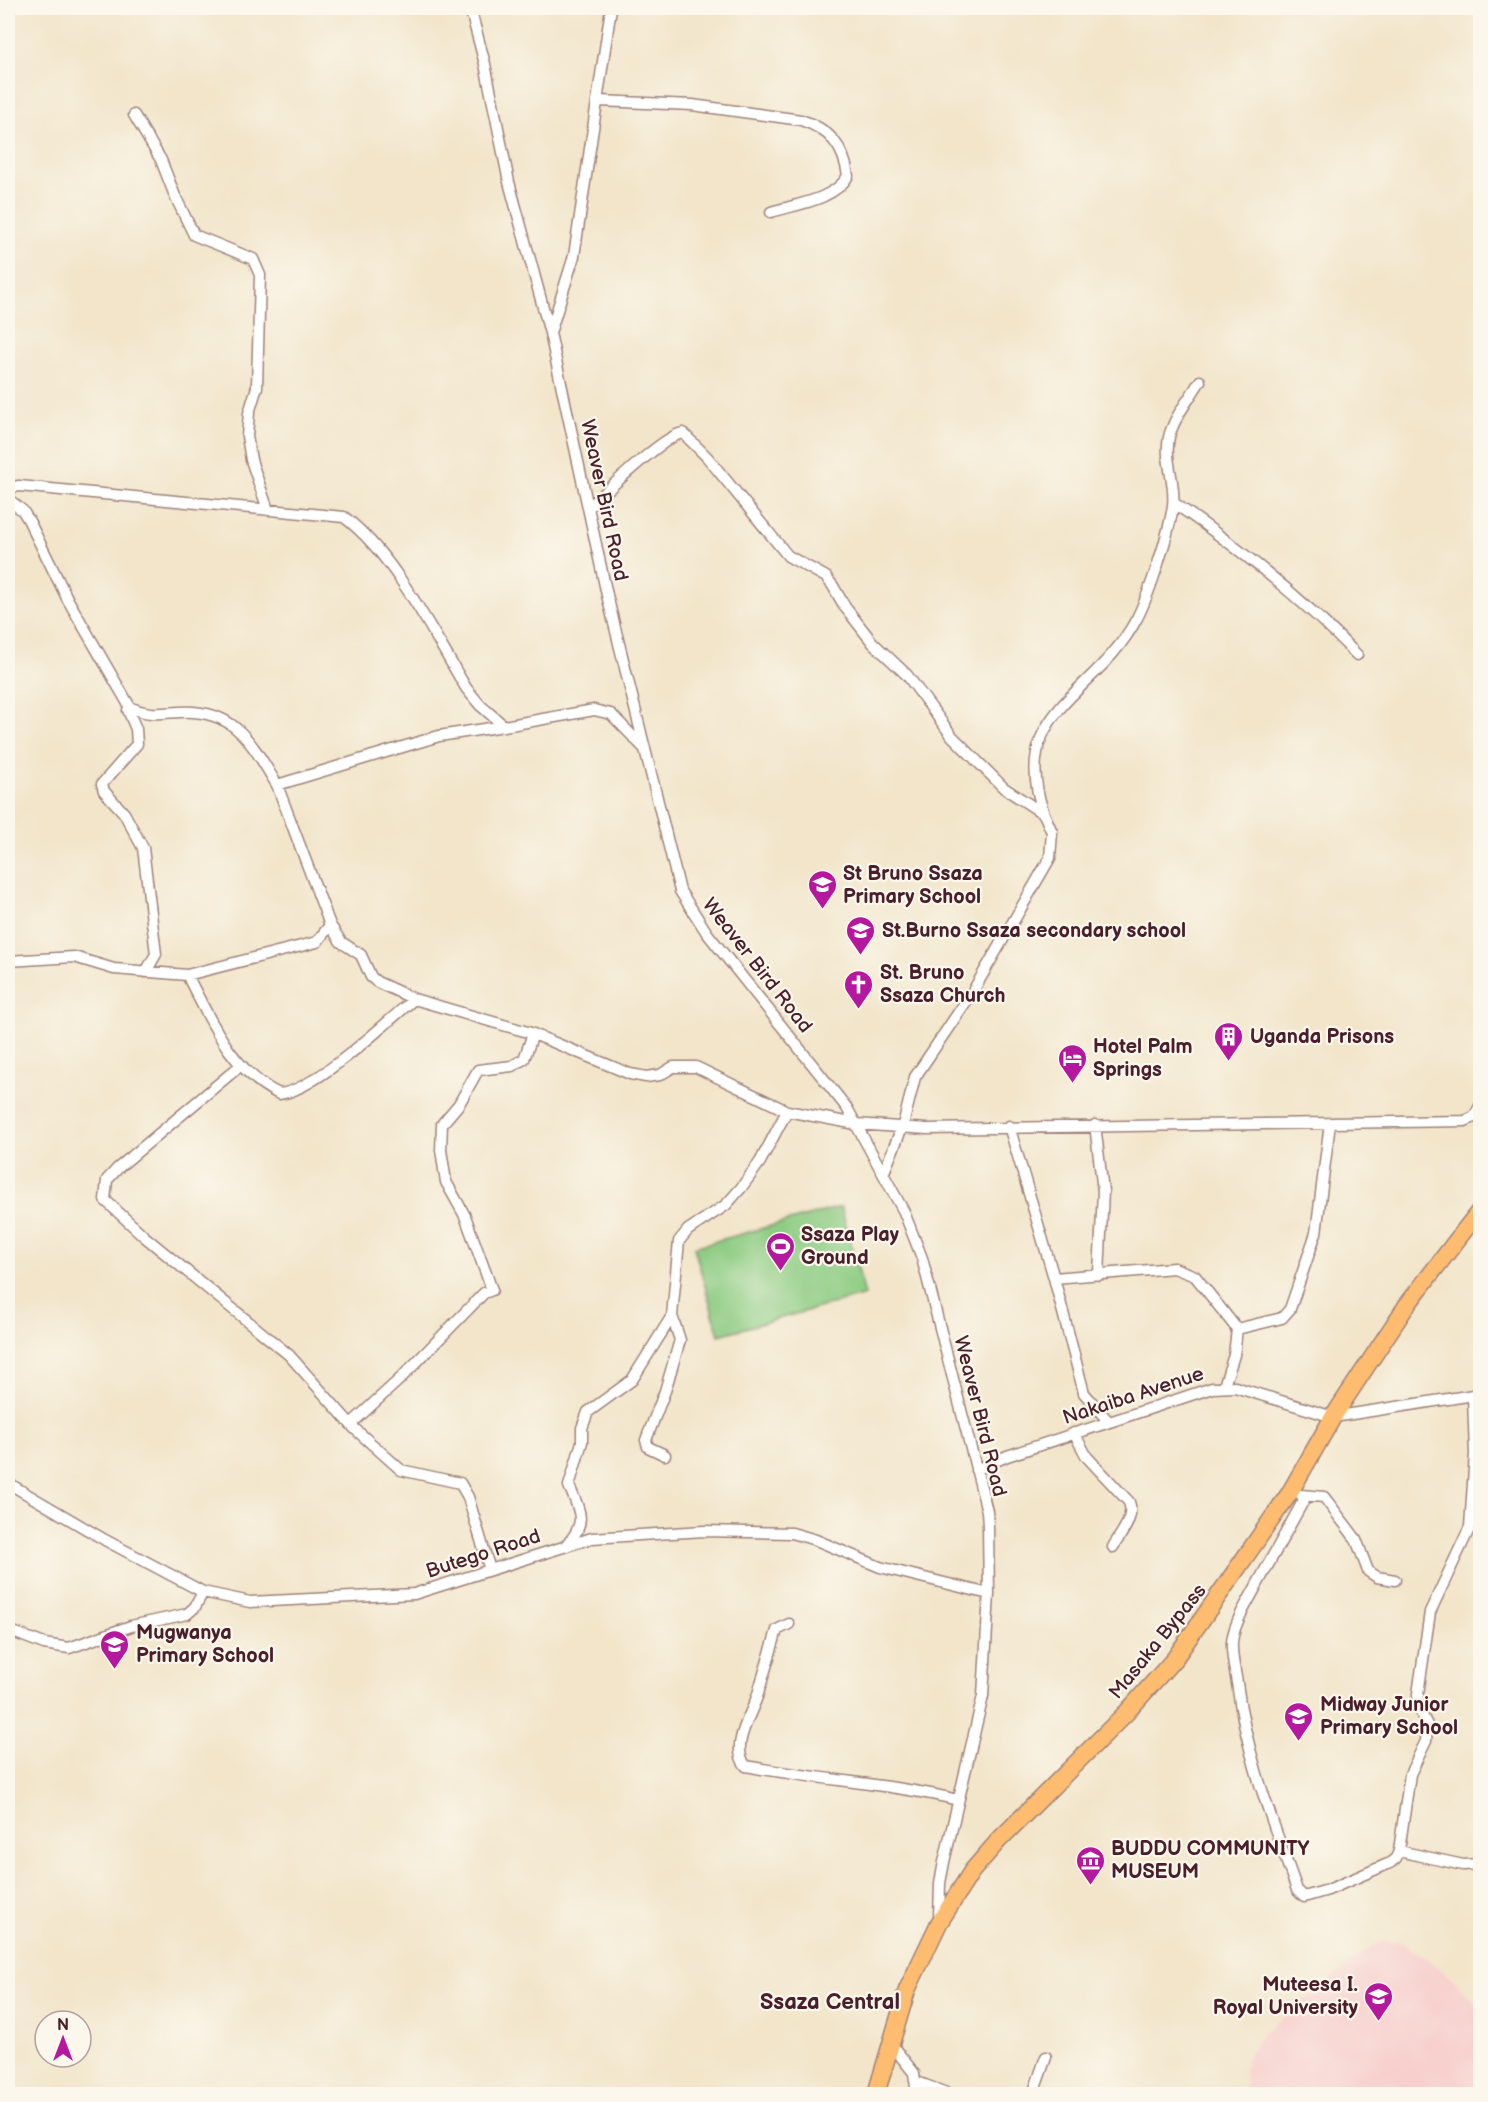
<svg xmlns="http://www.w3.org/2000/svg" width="1488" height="2102" font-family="'Balsamiq Sans',sans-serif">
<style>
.built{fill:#f7d0cd}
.park{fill:#8ecc83;stroke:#6c7657;stroke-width:1.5}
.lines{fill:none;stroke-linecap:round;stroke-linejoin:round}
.minor-casing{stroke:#9e827a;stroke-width:13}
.highway-casing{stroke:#9e827a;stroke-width:19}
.minor{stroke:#fff;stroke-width:10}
.highway{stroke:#febc70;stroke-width:16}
.labels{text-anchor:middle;stroke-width:4.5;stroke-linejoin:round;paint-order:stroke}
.street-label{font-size:20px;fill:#4a1f2b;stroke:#fbf7ec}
.poi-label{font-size:20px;font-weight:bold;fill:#4a1f2b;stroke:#fbf7ec;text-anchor:start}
.quarter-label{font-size:22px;font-weight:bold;fill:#4a1f2b;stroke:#fbf7ec}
</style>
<rect width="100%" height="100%" fill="#fbf7ec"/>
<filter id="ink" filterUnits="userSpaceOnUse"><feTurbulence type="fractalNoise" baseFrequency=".0167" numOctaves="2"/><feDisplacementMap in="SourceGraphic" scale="12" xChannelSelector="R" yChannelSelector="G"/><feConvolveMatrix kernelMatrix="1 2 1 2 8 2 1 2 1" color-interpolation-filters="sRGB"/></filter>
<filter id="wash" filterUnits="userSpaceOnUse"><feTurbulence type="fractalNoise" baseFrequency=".008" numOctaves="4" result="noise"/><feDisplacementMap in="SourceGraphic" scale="24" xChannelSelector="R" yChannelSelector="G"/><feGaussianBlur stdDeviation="1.35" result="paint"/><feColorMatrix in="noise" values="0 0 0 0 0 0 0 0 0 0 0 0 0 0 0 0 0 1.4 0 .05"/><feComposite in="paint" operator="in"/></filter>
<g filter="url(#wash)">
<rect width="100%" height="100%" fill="#f2e5ca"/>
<path class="built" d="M 1384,1942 L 1400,1942 L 1425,1957 L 1453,1979 L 1480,2008 L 1480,2094 L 1246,2094 L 1244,2072 L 1249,2052 L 1262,2034 L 1371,1947 Z"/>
<path class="park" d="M 841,1207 L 865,1295 L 719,1335 L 694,1247 Z"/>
</g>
<g filter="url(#ink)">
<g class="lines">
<defs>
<path id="minor" d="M 470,8 L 485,64 L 509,182 L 550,333 L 607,595 L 680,891 L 707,933 L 847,1108 L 904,1212 L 922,1258 L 987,1511 L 988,1526 L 989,1594 L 983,1696 L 944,1862 L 940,1883 L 939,1920
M 599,101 L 692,105 L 801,120 C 829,129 844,146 848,176 C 834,200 797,204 771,212
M 134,115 L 161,160 L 175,196 L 194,235 L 253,259 L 260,275 L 257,387 L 249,413 L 247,436 L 251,460 L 268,510
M 550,333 L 574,256 L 611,8
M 8,488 L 19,486 L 344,517 C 394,554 434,635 466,688 L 480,705 L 504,726 L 594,710 L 611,714 L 644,748
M 8,499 L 23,511 L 29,521 L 68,600 L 130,707 C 148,716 161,713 180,712 C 236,709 252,744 277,785
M 1174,503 C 1239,548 1302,598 1357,655
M 588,508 C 606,492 664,435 683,433 L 707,457 L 788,556 L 826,577 L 833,586 L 845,607 L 873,643 L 907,675 L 952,736 L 1004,788 L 1044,814 L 1052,832 L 1050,858 L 973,991 L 915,1077 L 903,1125 L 884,1172
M 130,707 L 128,710 L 136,729 L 137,744 L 102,784 L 104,791 L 124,813 L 143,848 L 156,954 L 146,972
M 504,726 L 439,736 L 277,785 L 330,925 L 341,942 L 361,955 L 371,977 L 377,982 L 414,999 L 531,1033 L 630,1074 L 646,1077 L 660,1075 L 673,1067 L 696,1067 L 787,1111 L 856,1124 L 927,1129 L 1465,1121 L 1474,1117 L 1480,1106
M 1044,814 C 1007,710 1097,696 1137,618 C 1149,595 1170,531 1173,505 C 1176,483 1164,460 1169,437 C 1174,417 1190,398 1200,381
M 8,961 L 74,957 L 114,969 L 187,975 L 317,942 L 330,925
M 187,975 C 210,1019 231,1071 279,1094 C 313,1092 386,1023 414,999
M 241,1065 L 118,1168 L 107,1180 L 105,1200 L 145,1237 L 289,1355 L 355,1429 L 401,1470 L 460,1483 L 468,1497 L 490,1570
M 1095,1125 L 1103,1191 L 1099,1275
M 1009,1126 L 1054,1278 L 1084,1393 L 1109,1422
M 1054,1278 L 1174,1268 L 1195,1276 L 1237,1329 L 1234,1355 L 1224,1386
M 1237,1329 L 1282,1318 L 1290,1309 L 1316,1233 L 1330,1123
M 351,1424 L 400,1379 L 484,1293 L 492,1290 L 465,1216 L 446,1182 L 441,1150 L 442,1124 L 459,1104 L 478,1070 L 512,1066 L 524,1059 L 533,1034
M 1074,1433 L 1087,1457 L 1129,1502 C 1135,1518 1121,1533 1113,1547
M 665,1455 L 648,1447 L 646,1440 L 665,1391 L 680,1340 L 672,1316 L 679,1241 L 688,1230 L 726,1205 L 741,1188 L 760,1162 L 787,1111
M 976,1470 L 1007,1456 L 1212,1388 L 1235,1387 L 1333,1417 L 1480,1394
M 8,1483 L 105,1540 L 203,1592 L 250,1602 L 414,1594 L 592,1538 L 704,1531 L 792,1533 L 816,1540 L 880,1567 L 989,1594
M 1301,1495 L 1324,1497 L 1356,1539 L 1368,1571 L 1377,1577 L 1395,1580
M 1306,1496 L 1242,1612 C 1237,1622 1233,1631 1232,1642 C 1231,1655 1235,1670 1237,1683 C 1246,1755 1273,1823 1297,1890 L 1304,1897 L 1328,1890 L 1390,1863 L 1396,1858 L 1399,1851 L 1410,1774 L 1426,1741 L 1427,1725 L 1418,1707 L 1418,1694 L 1430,1612 L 1470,1527 L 1475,1454 L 1473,1396
M 566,1545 C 588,1523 580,1511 569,1486 L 582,1442 L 582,1428 L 588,1412 L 632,1380 L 672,1316
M 789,1624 L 777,1630 C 771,1651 764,1673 758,1694 C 752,1714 729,1746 746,1766 C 817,1780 888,1783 958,1800
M 8,1630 L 44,1644 L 69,1648 L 131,1626 L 187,1614 L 195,1607 L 203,1592
M 1399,1851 L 1463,1865 L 1480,1864
M 891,2044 L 914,2073 L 917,2094
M 917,2082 L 949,2094
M 1033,2094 L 1046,2057"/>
<path id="highway" d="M 876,2094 L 907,1990 L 939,1923 L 972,1871 L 999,1840 L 1127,1712 L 1175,1658 L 1289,1494 L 1333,1417 L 1407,1305 L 1480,1210"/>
</defs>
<use href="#minor" class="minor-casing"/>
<use href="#highway" class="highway-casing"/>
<use href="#minor" class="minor"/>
<use href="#highway" class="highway"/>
</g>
</g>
<defs>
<symbol id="school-pin" viewBox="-11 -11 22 30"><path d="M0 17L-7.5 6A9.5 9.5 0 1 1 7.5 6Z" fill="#b5179e" stroke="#fbf7ec"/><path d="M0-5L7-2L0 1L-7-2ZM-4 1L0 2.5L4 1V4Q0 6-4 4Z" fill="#fff"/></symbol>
<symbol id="church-pin" viewBox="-11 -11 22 30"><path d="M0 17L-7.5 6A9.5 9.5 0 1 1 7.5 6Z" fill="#b5179e" stroke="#fbf7ec"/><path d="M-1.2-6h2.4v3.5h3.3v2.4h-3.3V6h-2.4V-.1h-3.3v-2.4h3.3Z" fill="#fff"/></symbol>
<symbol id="building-pin" viewBox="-11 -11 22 30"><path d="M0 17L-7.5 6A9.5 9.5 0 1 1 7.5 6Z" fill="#b5179e" stroke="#fbf7ec"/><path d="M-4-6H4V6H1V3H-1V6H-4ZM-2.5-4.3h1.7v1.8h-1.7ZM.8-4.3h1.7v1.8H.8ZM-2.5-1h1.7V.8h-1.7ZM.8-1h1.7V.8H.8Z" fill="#fff"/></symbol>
<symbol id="hotel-pin" viewBox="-11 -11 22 30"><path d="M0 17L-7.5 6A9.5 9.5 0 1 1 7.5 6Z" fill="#b5179e" stroke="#fbf7ec"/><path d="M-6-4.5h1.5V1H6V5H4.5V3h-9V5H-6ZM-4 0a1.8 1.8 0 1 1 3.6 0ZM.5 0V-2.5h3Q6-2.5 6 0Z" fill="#fff"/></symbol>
<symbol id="stadium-pin" viewBox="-11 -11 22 30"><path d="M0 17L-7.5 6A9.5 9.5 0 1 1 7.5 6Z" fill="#b5179e" stroke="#fbf7ec"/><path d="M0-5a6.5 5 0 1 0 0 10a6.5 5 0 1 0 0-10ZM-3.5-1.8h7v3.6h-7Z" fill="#fff"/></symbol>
<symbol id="museum-pin" viewBox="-11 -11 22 30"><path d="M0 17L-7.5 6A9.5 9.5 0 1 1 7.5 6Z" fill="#b5179e" stroke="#fbf7ec"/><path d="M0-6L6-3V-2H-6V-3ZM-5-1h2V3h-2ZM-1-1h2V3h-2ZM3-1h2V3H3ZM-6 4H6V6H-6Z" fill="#fff"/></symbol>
<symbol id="university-pin" viewBox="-11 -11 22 30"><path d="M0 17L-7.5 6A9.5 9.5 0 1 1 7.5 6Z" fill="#b5179e" stroke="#fbf7ec"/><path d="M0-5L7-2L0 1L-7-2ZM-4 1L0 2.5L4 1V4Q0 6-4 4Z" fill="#fff"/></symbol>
</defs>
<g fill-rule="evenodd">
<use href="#school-pin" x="806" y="868" width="33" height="45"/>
<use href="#school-pin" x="844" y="914" width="33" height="45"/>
<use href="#church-pin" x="842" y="968" width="33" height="45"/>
<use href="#building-pin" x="1212" y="1020" width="33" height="45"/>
<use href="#hotel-pin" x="1056" y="1042" width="33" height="45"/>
<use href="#stadium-pin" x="764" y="1230" width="33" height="45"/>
<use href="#school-pin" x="98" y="1628" width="33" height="45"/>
<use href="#school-pin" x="1282" y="1700" width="33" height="45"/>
<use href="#museum-pin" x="1074" y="1844" width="33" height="45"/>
<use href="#university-pin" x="1362" y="1980" width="33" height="45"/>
</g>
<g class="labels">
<g class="street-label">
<text transform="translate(605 500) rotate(78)" y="7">Weaver Bird Road</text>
<text transform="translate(758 965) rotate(52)" y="7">Weaver Bird Road</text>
<text transform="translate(1133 1395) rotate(-18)" y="7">Nakaiba Avenue</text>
<text transform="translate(981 1416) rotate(76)" y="7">Weaver Bird Road</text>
<text transform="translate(483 1553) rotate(-18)" y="7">Butego Road</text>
<text transform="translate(1157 1641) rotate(-51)" y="7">Masaka Bypass</text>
</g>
<g class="poi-label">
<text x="843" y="880">St Bruno Ssaza<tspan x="843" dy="23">Primary School</tspan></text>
<text x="882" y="937">St.Burno Ssaza secondary school</text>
<text x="880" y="979">St. Bruno<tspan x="880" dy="23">Ssaza Church</tspan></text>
<text x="1250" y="1043">Uganda Prisons</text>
<text x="1093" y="1053">Hotel Palm<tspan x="1093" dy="23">Springs</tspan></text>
<text x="801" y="1241">Ssaza Play<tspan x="801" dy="23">Ground</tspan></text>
<text x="136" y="1639">Mugwanya<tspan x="136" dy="23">Primary School</tspan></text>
<text x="1320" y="1711">Midway Junior<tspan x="1320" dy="23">Primary School</tspan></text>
<text x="1111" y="1855">BUDDU COMMUNITY<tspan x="1111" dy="23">MUSEUM</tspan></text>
<text x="1358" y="1991" text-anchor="end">Muteesa I.<tspan x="1358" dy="23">Royal University</tspan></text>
</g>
<g class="quarter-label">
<text x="830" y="2009">Ssaza Central</text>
</g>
</g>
<rect width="1488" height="2102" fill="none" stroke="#fbf7ec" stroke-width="30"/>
<g transform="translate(63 2039)"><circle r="28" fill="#fbf7ec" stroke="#b4a19f" stroke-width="1.5"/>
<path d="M0-4.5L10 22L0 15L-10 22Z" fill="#b5179e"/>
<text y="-9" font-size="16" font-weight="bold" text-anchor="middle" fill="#4a1f2b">N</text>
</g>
</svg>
